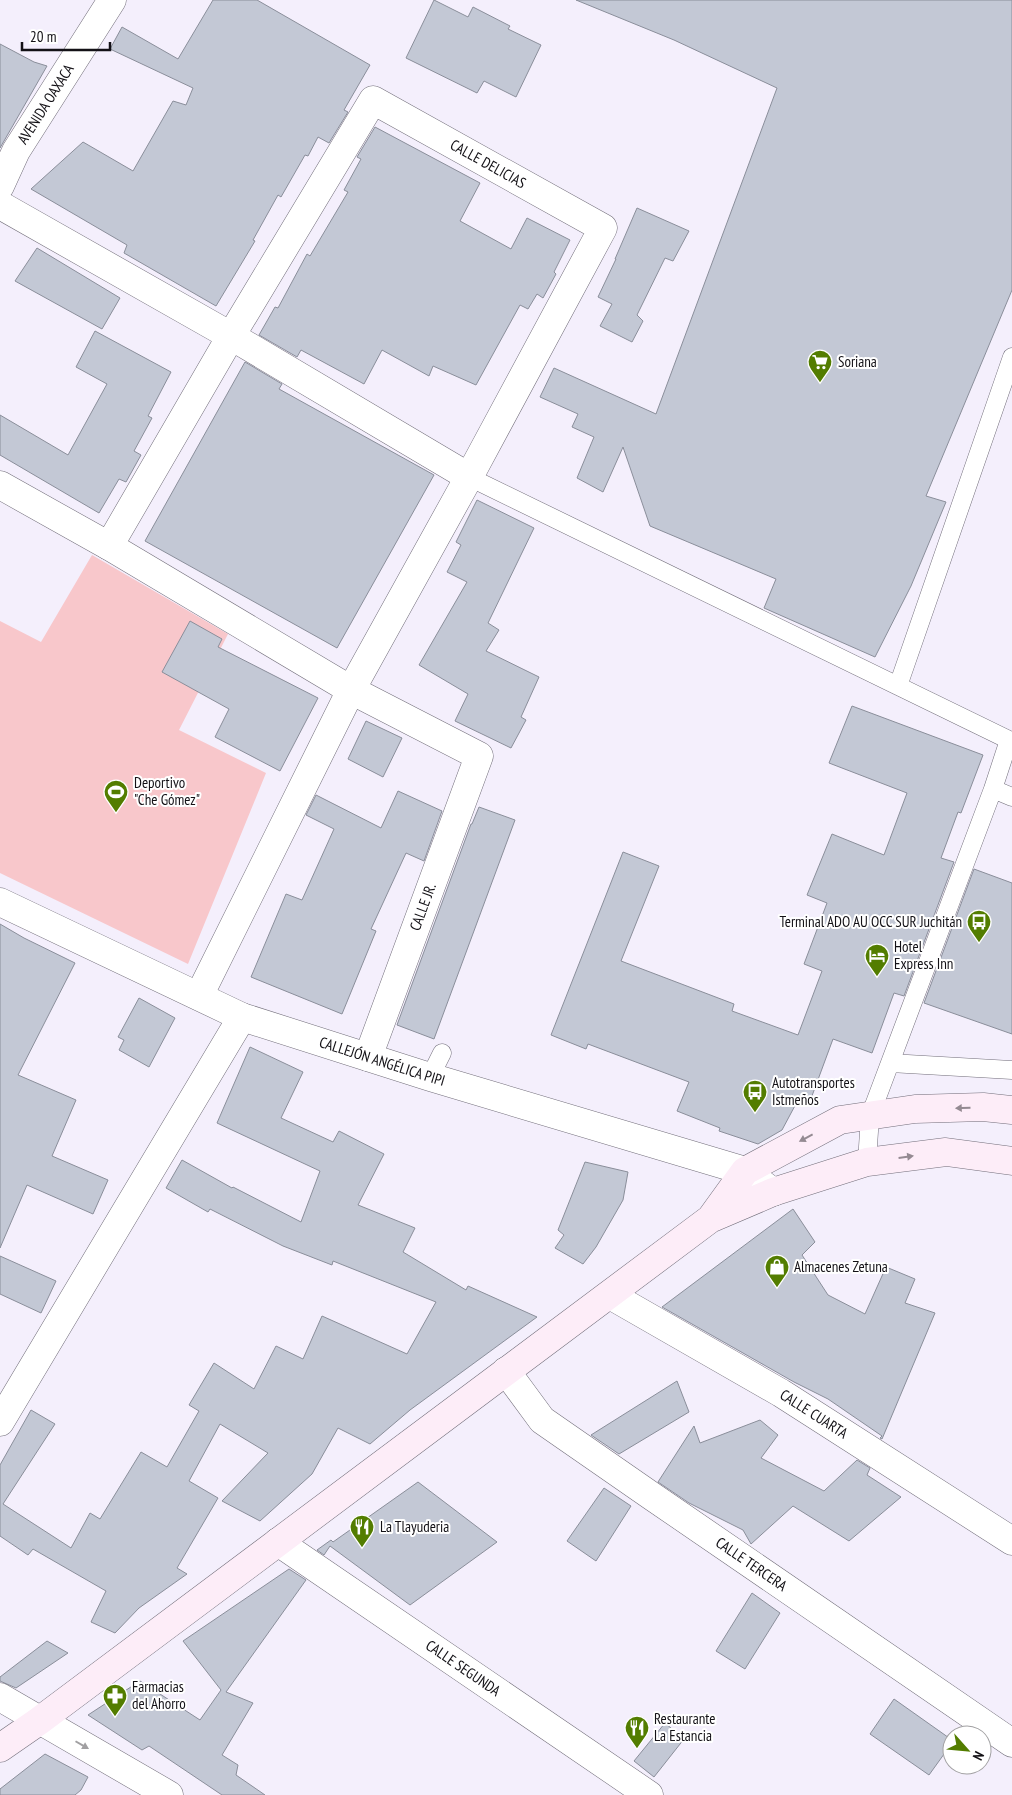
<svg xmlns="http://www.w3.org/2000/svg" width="1012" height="1795" font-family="'PT Sans Narrow',sans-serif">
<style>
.green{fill:#f8c7cb}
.building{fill:#c3c8d5;stroke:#8a8e9a}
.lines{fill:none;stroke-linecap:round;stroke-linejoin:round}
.lane-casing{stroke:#726e7a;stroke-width:19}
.street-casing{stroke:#726e7a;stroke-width:29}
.secondary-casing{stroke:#726e7a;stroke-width:29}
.lane{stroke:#fff;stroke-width:18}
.street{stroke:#fff;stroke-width:28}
.secondary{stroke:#fdedf8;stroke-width:28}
.oneway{fill:#948a92}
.oneway2{fill:#a1a0a2}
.labels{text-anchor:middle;stroke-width:4;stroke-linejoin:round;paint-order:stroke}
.street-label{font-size:15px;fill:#131116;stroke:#fff}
.poi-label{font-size:15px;fill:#131116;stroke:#fff;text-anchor:start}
</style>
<rect width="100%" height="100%" fill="#f4effc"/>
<path class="green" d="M 92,555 L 228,634 L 179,730 L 266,773 L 188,964 L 0,873 L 0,621 L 41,642 Z"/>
<path class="building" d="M 213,0 L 257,0 L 370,65 L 344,110 L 348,112 L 329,143 L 318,137 L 308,156 L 305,155 L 281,197 L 278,195 L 253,240 L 255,241 L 216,306 L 124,253 L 127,245 L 31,189 L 83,142 L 133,171 L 173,101 L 186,105 L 193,88 L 110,49 L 122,27 L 178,59 Z
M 434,0 L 468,17 L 473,7 L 510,26 L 508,29 L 541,45 L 516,97 L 484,81 L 477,93 L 406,58 Z
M 576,0 L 1012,0 L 1012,290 L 926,496 L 946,502 L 911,586 L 875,657 L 764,608 L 776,579 L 650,526 L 623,447 L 603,492 L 577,478 L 594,437 L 572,427 L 578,414 L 540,397 L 554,368 L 656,414 L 777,88 L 674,40 Z
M 0,44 L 34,62 L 47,66 L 0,148 Z
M 375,127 L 480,183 L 460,221 L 511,249 L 527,218 L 570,240 L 554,272 L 556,274 L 543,298 L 537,294 L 528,309 L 520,305 L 476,385 L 433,366 L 429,376 L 382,350 L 364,384 L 301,350 L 297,357 L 259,335 L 275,307 L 278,308 L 307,254 L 310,256 L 348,192 L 344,190 L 361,159 L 357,157 Z
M 637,208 L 689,231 L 673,261 L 665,258 L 637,315 L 643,321 L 632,342 L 600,326 L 612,304 L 598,297 L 616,259 L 615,259 Z
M 37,248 L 120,298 L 102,329 L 15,281 Z
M 95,331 L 171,372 L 148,416 L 152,418 L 134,451 L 141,455 L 126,482 L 119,479 L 99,513 L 0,455 L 0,415 L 68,455 L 107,384 L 76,367 Z
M 245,362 L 282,384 L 279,389 L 434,475 L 337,648 L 145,541 Z
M 477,500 L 534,528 L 488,623 L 499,630 L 486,651 L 539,677 L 521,717 L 526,720 L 511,748 L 455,721 L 468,694 L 419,665 L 467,582 L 447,572 L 461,545 L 456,542 Z
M 190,621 L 222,639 L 218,647 L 318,698 L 280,771 L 215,737 L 229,709 L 162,672 Z
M 852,706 L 983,755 L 961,813 L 958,812 L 941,858 L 954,862 L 904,996 L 894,993 L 872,1053 L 833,1039 L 809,1104 L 798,1100 L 782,1130 L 758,1144 L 719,1131 L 720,1128 L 677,1111 L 689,1082 L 588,1044 L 586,1049 L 551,1035 L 623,852 L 659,866 L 621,961 L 734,1004 L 732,1011 L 798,1035 L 822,971 L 804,964 L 827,903 L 807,895 L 832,834 L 884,855 L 907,793 L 829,763 Z
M 366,721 L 402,738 L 383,777 L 348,759 Z
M 398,791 L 442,811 L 424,861 L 406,853 L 371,929 L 376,931 L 342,1014 L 251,977 L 286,894 L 302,900 L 334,829 L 306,815 L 316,795 L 381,828 Z
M 479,807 L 515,820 L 434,1039 L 397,1025 L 471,824 L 472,824 Z
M 974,869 L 1012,883 L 1012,1034 L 924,1003 Z
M 0,924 L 24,938 L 75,963 L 18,1075 L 76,1100 L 52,1156 L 108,1180 L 93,1214 L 27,1185 L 0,1248 Z
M 139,998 L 175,1018 L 149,1067 L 119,1050 L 124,1040 L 118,1037 Z
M 250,1047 L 303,1072 L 281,1118 L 333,1142 L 339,1131 L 384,1154 L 358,1205 L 415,1228 L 403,1252 L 466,1290 L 468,1286 L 537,1317 L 410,1410 L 370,1444 L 338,1428 L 312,1474 L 260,1521 L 222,1501 L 268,1453 L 220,1424 L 189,1481 L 218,1498 L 177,1568 L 187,1574 L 139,1608 L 115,1633 L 91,1622 L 106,1591 L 33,1549 L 28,1555 L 0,1536 L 0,1465 L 31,1410 L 55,1424 L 3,1504 L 71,1548 L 90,1513 L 100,1519 L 141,1452 L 167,1467 L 199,1411 L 189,1405 L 214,1363 L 254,1389 L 276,1346 L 303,1359 L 322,1316 L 407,1354 L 436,1302 L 333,1261 L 332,1265 L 283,1246 L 210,1209 L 208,1212 L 166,1188 L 182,1160 L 232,1188 L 233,1187 L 301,1222 L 320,1171 L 217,1123 Z
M 585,1162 L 628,1172 L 623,1200 L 596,1247 L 583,1264 L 555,1248 L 564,1235 L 558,1230 Z
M 793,1209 L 815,1242 L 802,1255 L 828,1295 L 865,1314 L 886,1267 L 915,1279 L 905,1303 L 935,1313 L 882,1439 L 880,1438 L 882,1436 L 828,1399 L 794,1382 L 662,1307 Z
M 0,1256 L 56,1281 L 41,1313 L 0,1294 Z
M 677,1381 L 689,1412 L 619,1454 L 591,1435 Z
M 760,1420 L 778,1435 L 761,1458 L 824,1491 L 857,1460 L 870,1468 L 867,1475 L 901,1497 L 849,1541 L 793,1506 L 751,1544 L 743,1530 L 689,1503 L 658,1482 L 694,1426 L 700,1443 Z
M 418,1482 L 497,1542 L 410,1605 L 330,1546 L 324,1555 L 317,1550 L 331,1540 L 333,1542 Z
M 604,1488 L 631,1506 L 596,1561 L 567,1541 Z
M 289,1569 L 306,1580 L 226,1692 L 253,1703 L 222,1755 L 238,1765 L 236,1775 L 265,1795 L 222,1795 L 149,1746 L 142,1750 L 88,1715 L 140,1681 L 200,1720 L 221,1690 L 183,1641 Z
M 752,1593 L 780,1613 L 745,1669 L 716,1651 Z
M 47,1641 L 68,1653 L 16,1688 L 0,1681 L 0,1677 Z
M 894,1699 L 952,1740 L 952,1743 L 929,1775 L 870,1734 Z
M 665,1723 L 684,1739 L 654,1777 L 634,1761 Z
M 45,1754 L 88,1777 L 81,1790 L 75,1795 L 0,1795 L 0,1789 Z"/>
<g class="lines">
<defs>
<path id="lane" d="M 469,477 L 1009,740 L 993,789
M 898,686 L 1012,357
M 890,1063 L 1012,1070
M 430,1077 L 442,1053
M 867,1162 L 870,1116 L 993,789 L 1012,797"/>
<g id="street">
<path id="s1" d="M 0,186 L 16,151 L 112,0"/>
<path d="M 0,205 L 231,336 L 469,477"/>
<path d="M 0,485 L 109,546 L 351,690 L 479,756 L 368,1057"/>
<path id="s2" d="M 109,546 L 231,336 L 373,100 L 603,228 L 469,477 L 351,690 L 199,996"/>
<path id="s3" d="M 0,902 L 242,1017 L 430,1077 L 745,1171 L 773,1192"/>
<path id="s4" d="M 610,1295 L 781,1393 L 1012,1541"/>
<path id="s5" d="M 506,1371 L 542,1420 L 653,1497 L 1012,1743"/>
<path d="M 0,1422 L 242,1017"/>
<path id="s6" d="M 278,1542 L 649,1795"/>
<path d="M 0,1697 L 169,1795"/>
</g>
<path id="secondary" d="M 711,1218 L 745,1171 L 840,1120 L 915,1109 L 983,1107 L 1012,1110
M 0,1748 L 39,1721 L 710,1219 L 773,1192 L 867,1162 L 946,1152 L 1012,1161"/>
</defs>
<use href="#lane" class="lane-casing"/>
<use href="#street" class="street-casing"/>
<use href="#secondary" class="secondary-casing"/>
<use href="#lane" class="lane"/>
<use href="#street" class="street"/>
<use href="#secondary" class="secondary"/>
</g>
<defs><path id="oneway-solid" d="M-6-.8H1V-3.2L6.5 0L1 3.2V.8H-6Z" transform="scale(1.25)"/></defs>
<g class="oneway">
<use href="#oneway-solid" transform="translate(963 1108) rotate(178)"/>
<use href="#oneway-solid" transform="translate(806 1138) rotate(152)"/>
<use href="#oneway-solid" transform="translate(906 1157) rotate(-8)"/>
</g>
<use class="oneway2" href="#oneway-solid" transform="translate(82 1745) rotate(30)"/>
<defs>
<symbol id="supermarket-pin" viewBox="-11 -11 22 30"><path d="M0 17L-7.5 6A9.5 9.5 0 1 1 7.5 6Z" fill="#537d00" stroke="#fff"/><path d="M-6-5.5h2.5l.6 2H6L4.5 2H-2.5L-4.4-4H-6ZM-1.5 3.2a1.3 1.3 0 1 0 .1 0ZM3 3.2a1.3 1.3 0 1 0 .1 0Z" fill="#fff"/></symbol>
<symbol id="stadium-pin" viewBox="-11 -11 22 30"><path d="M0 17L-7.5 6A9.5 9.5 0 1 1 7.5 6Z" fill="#537d00" stroke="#fff"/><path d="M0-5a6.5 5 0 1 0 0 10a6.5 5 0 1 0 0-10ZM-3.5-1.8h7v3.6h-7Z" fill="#fff"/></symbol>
<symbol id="bus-pin" viewBox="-11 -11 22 30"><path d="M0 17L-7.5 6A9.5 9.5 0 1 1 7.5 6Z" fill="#537d00" stroke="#fff"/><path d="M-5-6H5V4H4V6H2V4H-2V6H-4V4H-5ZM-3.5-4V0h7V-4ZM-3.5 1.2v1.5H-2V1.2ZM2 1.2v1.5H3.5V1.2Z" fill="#fff"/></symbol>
<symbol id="hotel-pin" viewBox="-11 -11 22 30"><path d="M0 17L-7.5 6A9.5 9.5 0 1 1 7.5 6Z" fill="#537d00" stroke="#fff"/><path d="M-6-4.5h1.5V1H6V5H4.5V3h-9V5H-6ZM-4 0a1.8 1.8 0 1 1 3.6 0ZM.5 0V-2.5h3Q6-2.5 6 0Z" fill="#fff"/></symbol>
<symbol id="shop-pin" viewBox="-11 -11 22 30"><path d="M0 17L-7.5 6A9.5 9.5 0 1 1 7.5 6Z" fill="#537d00" stroke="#fff"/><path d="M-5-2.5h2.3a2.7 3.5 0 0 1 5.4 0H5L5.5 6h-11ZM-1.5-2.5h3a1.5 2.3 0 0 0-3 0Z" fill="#fff"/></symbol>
<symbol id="restaurant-pin" viewBox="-11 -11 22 30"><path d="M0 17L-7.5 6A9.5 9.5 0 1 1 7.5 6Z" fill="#537d00" stroke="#fff"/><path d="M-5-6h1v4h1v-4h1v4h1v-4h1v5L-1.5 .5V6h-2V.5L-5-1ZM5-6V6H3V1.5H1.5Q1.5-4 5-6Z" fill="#fff"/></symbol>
<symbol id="pharmacy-pin" viewBox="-11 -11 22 30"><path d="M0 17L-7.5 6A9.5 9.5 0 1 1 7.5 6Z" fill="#537d00" stroke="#fff"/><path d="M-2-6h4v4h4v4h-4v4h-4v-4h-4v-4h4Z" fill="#fff"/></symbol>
</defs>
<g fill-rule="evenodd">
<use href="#supermarket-pin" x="806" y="348" width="28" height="38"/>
<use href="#stadium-pin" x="102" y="778" width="28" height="38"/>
<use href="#bus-pin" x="965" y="908" width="28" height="38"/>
<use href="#hotel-pin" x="863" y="942" width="28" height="38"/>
<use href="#bus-pin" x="741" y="1078" width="28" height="38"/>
<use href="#shop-pin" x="763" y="1253" width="28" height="38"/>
<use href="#restaurant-pin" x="348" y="1513" width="28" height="38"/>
<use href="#pharmacy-pin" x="101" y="1682" width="28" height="38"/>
<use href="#restaurant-pin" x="623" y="1714" width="28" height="38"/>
</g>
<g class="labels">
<g class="street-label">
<text dy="5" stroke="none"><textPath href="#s1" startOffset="94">AVENIDA OAXACA</textPath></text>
<text dy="5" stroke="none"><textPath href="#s2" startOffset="650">CALLE DELICIAS</textPath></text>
<text transform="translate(423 907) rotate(-70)" y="5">CALLE JR.</text>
<text dy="5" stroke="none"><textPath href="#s3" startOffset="415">CALLEJÓN ANGÉLICA PIPI</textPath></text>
<text dy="5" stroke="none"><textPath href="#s4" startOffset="236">CALLE CUARTA</textPath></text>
<text dy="5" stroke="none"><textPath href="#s5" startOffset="315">CALLE TERCERA</textPath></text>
<text dy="5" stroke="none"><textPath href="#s6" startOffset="224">CALLE SEGUNDA</textPath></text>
</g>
<g class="poi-label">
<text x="838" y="367">Soriana</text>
<text x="134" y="788">Deportivo<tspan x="134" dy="17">"Che Gómez"</tspan></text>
<text x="962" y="927" text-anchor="end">Terminal ADO AU OCC SUR Juchitán</text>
<text x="894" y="952">Hotel<tspan x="894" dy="17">Express Inn</tspan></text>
<text x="772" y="1088">Autotransportes<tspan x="772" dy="17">Istmeños</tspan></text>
<text x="794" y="1272">Almacenes Zetuna</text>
<text x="380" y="1532">La Tlayuderia</text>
<text x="132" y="1692">Farmacias<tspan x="132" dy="17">del Ahorro</tspan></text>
<text x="654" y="1724">Restaurante<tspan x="654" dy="17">La Estancia</tspan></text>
</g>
</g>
<g transform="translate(967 1750) rotate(117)"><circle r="24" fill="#ffffff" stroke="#a1a0a2"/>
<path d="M0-4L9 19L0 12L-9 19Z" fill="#537d00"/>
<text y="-8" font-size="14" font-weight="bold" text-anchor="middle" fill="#131116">N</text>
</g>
<path d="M22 42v8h88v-8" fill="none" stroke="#131116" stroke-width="2.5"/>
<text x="30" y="42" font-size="15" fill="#131116" stroke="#ffffff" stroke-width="4" paint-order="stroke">20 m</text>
</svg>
